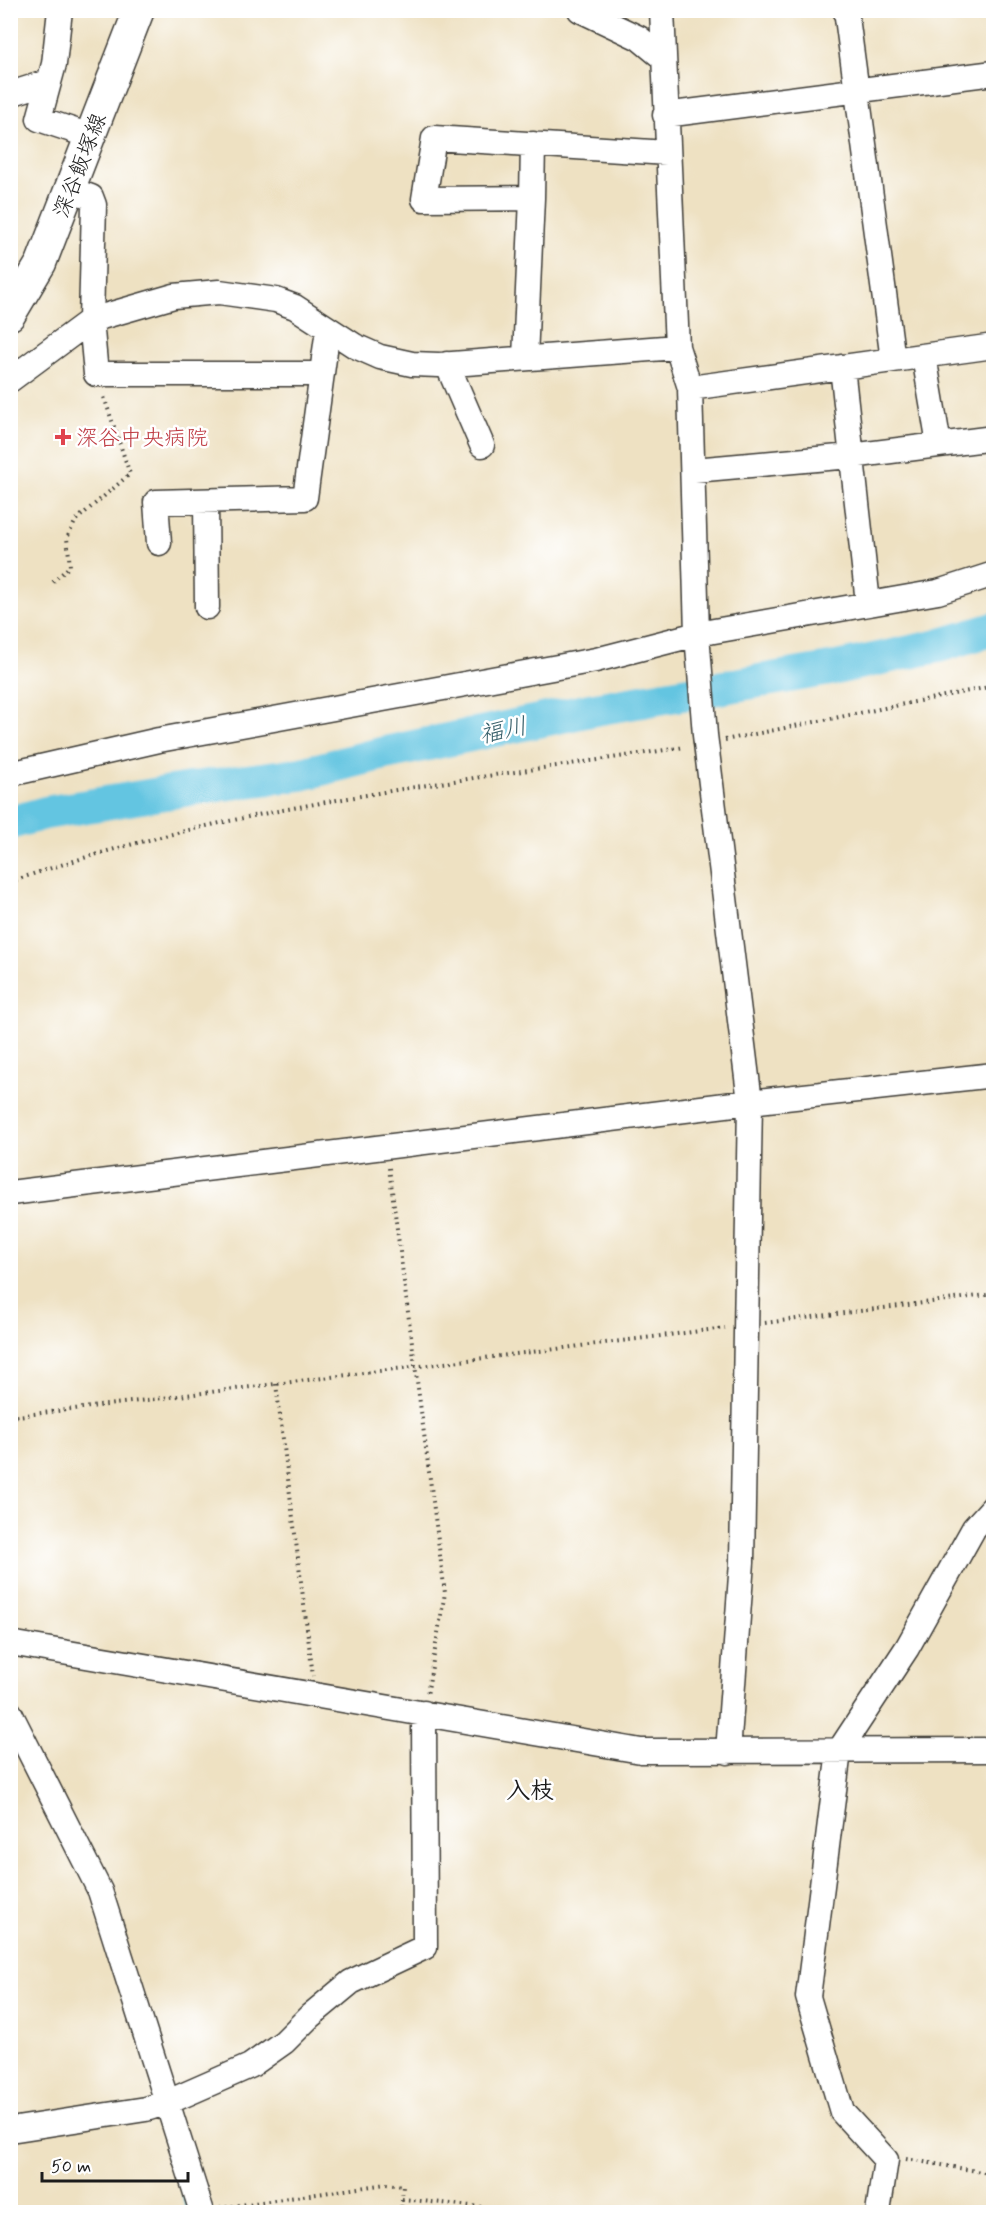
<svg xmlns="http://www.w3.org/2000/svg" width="1004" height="2223" font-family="Mynerve,'Klee One',sans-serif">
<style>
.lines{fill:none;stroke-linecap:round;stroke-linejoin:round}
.stream{stroke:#63c5e1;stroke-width:6}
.river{stroke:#63c5e1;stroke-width:34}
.minor-casing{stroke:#3c3a35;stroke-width:27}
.major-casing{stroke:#3c3a35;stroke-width:33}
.path{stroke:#3c3a35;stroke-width:4;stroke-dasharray:1.5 4.5;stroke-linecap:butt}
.minor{stroke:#fff;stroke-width:24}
.major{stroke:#fff;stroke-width:30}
.health-dot{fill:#e0444e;stroke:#fff;stroke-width:2}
.labels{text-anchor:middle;stroke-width:5;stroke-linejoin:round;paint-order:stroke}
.street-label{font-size:22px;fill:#1c1c1c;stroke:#fff}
.health-label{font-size:22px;fill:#be3a42;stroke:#fff;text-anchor:start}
.water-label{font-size:24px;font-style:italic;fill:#38606b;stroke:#fff}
.neighbourhood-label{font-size:24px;font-weight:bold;fill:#1c1c1c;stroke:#fff}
</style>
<rect width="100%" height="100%" fill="#fff"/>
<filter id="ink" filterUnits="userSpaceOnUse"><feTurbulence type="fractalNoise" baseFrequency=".0167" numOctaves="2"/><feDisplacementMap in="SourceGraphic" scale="12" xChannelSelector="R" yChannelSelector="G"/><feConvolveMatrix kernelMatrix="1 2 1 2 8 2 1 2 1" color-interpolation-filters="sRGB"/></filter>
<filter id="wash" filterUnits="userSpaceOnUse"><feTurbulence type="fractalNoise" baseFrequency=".008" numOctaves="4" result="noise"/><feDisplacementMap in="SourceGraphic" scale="24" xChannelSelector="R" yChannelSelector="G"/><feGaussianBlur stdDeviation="1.35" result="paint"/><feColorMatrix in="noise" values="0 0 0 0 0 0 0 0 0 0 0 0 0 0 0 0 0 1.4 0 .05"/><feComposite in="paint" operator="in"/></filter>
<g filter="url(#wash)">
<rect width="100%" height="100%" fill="#eee1c2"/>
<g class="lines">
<path class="stream" d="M 185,2196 L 189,2212"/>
<path class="river" d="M 10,823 L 45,813 L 208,786 L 301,774 L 385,753 L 595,709 L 836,668 L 938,646 L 994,629"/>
</g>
</g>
<g filter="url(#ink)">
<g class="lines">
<defs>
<path id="minor" d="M 60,10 L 54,64 L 39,119 L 90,136
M 580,10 L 639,38 L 662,57
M 662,10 L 677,347 L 690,388 L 697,634 L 705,735 L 750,1102 L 742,1562 L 728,1752
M 846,10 L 893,360
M 10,94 L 48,82
M 665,115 L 994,73
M 533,144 L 532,198 L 424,199 L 434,138 L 667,153
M 69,189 L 91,197 L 94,205 L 91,320 L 96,374 L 322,374
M 924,356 L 939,445
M 525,358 L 532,198
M 447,364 L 482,445
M 842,367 L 868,603
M 10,380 L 91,320 L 174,296 L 219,292 L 276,300 L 295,307 L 355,346 L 380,357 L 412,364 L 439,365 L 677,347
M 690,388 L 994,346
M 694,470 L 851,456 L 994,438
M 206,501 L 207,607
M 159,543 L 156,502 L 305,498 L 328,329
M 10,774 L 159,740 L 596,660 L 697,634 L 938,592 L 994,574
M 10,1193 L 750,1102 L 994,1075
M 10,1643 L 641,1751 L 994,1750
M 10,1713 L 100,1891 L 202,2212
M 10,2130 L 146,2109 L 168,2102 L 250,2066 L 284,2042 L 310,2016 L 351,1982 L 425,1947 L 424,1713
M 878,2212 L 886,2160 L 842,2112 L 808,1997 L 839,1751 L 907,1648 L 974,1528 L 994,1506"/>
<path id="major" d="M 10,315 L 41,263 L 139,10"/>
</defs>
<use href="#minor" class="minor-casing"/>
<use href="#major" class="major-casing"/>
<path class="path" d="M 53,582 L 70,566 L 67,538 L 76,520 L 130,474 L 103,394
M 725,740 L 994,686
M 10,882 C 227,805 459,782 685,747
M 389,1168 L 445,1593 L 427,1695
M 765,1323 L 994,1294
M 276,1384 L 313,1676
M 10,1417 L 725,1328
M 906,2159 L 994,2174
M 402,2199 L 531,2212
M 220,2208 L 386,2184 L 403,2186 L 401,2212"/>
<use href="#minor" class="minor"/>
<use href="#major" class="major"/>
</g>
</g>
<path class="health-dot" d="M60 428h6v6h6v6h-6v6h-6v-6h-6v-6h6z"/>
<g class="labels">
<g class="street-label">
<text transform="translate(79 165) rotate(-69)" y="8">深谷飯塚線</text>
</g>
<g class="health-label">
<text x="76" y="445">深谷中央病院</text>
</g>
<g class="water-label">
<text transform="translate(503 730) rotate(-12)" y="8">福川</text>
</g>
<g class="neighbourhood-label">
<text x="530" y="1798">入枝</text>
</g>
</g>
<rect width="1004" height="2223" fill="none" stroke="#fff" stroke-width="36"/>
<path d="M42 2172v9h146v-9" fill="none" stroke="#1c1c1c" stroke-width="3"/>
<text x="51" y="2172" font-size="18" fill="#1c1c1c" stroke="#ffffff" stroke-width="4.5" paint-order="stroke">50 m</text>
</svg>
